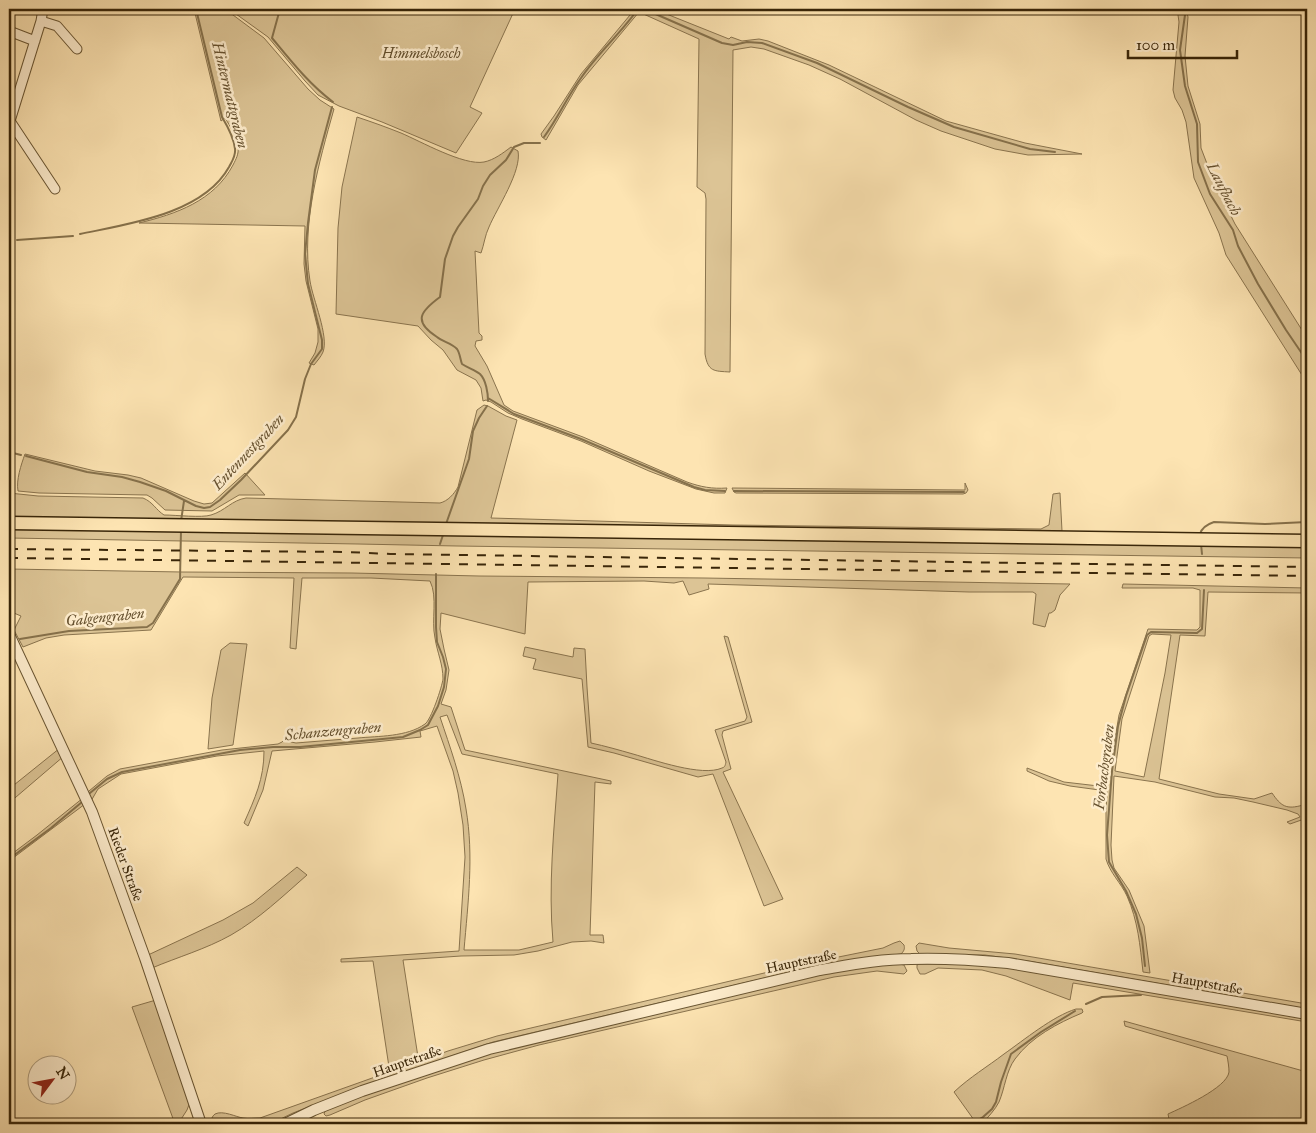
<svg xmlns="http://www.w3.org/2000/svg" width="1316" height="1133" font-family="'IM FELL Great Primer',serif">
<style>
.green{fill:#dcc495;stroke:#8a744e;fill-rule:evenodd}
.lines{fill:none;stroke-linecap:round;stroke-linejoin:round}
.stream{stroke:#86714b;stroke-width:2}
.minor-casing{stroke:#695532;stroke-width:11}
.tertiary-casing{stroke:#695532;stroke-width:12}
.primary-casing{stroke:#382508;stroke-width:15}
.minor{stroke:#feedcd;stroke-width:9}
.tertiary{stroke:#feedcd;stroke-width:10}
.primary{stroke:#fde4b2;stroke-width:12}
.rail{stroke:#382508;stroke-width:2;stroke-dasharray:9 9;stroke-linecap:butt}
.labels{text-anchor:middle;stroke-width:5;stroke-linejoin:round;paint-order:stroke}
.park-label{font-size:14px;font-style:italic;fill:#614d2b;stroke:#feedcd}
.street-label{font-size:14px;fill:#382508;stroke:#feedcd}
.water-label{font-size:15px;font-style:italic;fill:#66512f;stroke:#feedcd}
</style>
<rect width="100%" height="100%" fill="#fde4b2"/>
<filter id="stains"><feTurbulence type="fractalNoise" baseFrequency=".004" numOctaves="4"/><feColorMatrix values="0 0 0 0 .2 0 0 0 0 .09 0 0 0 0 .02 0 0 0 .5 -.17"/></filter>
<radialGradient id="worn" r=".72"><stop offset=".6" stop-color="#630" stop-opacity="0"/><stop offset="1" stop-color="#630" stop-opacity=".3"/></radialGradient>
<path class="green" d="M 194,9 L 225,9 L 229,12 L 264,38 L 308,89 L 320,100 L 334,109 C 319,162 301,225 310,281 C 313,300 329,336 323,352 C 321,357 317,361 314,365 L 309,363 L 315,353 L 318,342 L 318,329 L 306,281 L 304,264 L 305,226 L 139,223 C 176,214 214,201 233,165 C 236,159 239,154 238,147 C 237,137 230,126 225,118 L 221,121 Z
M 229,9 L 515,9 L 470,107 L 482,113 L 456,153 L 382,122 L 339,106 L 318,95 L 305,81 L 268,37 Z
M 635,9 L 654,9 L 729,39 L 731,37 L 742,41 L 759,39 L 768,41 L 829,65 L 946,121 L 1025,143 L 1082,154 L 1028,155 L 995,149 L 941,131 L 916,120 L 840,79 L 809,65 L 764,49 L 751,47 L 733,50 L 730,372 C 714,371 708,372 705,354 L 706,199 L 705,193 L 697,187 L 699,39 L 639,12 L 578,85 L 546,140 L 542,137 L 541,134 L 554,116 L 581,74 Z
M 1175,9 L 1186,9 L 1188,17 L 1185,56 L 1188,86 L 1200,124 L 1201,148 L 1214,182 L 1235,224 L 1307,338 L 1307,383 L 1226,255 L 1219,233 L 1194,178 L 1186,122 L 1182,110 L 1175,98 L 1173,90 L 1179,22 L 1178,15 Z
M 357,117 C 372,122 386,127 401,133 C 420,141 464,166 484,162 C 494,160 503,153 511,147 L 518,151 C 522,171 497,208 489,227 C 485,235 484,245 481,253 L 475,251 L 479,333 L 482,336 L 482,340 L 476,341 L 475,346 L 487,366 L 504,405 L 513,411 L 583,437 L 687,482 C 701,487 712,489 727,488 L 725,493 L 714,493 L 696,489 L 649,471 L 581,441 L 522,419 L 508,413 L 491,402 L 486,400 L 483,401 L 481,388 L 476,380 L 457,370 L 443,350 L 431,340 L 418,326 L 336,314 L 338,228 L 342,187 Z
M 484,405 L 488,406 L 506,416 L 517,420 L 491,518 L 733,525 L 1041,529 L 1049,525 L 1053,494 L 1060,493 L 1062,531 L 9,518 L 9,493 L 38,496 L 143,498 C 153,502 156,510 164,515 C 176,515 202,518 211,515 C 225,511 232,500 246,498 L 440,503 C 448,501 454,494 458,487 L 477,410 Z
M 25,454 L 95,471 L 128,475 L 141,478 L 194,501 L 204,504 L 212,503 L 245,473 L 265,495 L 239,495 L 212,511 L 165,510 L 152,498 L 147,495 L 39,493 L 18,491 C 16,480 21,465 25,454 Z
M 965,483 L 968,490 L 966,493 L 963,494 L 736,493 L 734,492 L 732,488 L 965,490 Z
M 9,528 L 1307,546 L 1307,558 L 457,546 L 358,544 L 9,538 Z
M 9,569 L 182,572 L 352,573 L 479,576 L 704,578 L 1070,584 L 1060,595 L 1055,610 L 1051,613 L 1049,613 L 1045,627 L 1033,624 L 1036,594 L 1033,592 L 969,592 L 708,584 L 709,589 L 689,595 L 683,581 L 674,583 L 644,581 L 528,582 L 525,634 L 441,613 L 440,629 L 444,649 L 449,670 L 446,690 L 441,704 L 451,707 L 465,750 L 611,781 L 611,784 L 595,782 L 590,935 L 603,935 L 604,943 L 591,941 L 572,942 L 538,951 L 514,955 L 461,956 L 403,960 L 418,1057 L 389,1067 L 373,961 L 341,962 L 341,959 L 459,951 L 465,857 L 463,825 L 458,793 L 453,771 L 437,726 L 420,731 L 421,737 L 375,742 L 272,751 L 263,790 L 248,826 L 244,823 C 255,798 264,779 264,751 L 217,756 L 121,774 L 98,789 L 91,801 L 87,793 L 89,791 L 107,776 L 120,769 L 222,750 L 278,744 L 282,742 L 286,738 L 291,742 L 296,743 C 317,741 337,740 358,738 C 378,736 407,737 425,724 C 431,720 442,687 443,679 C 443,664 437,652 435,638 C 431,620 438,597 430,581 L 371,578 L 302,578 L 296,649 L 290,648 L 294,578 L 183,577 L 151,630 L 64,635 L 46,638 L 23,647 L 14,630 L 21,616 L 9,611 ZM 447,715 L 462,754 L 558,774 C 554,830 548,886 553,942 L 519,950 L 464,950 C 468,903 474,856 466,809 C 461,777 450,747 440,717 Z
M 1123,584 L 1307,588 L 1307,593 L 1208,592 L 1205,636 L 1180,635 L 1159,779 L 1219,794 L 1254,799 L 1272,793 C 1281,806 1286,810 1303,805 L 1307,818 L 1290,824 L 1287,822 L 1300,817 L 1298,814 L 1287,810 L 1253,802 L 1234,798 L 1215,797 L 1155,782 L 1114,776 L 1111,845 L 1112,860 L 1114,868 L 1129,890 L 1144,926 L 1150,973 L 1143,972 C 1140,945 1138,921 1127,896 C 1121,883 1110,873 1106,859 L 1106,811 L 1107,791 L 1070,786 L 1049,781 L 1027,771 L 1027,768 L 1064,782 L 1107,787 L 1119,715 L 1148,629 L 1197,630 L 1200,627 L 1200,590 L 1193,588 L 1122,588 ZM 1152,634 L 1171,635 L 1165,673 L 1144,777 L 1115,771 L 1122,719 L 1149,636 Z
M 724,636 L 728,637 L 752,722 L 723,731 L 722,735 L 731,769 L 723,772 L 783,899 L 764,906 L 713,774 L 698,777 L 614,753 L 588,747 L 582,679 L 533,669 L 536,659 L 523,656 L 525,647 L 573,657 L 574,648 L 585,649 L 587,687 L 591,743 C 605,746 619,750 633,754 C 654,760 702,777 722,768 C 725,767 725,766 726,762 L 715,730 L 745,721 L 747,717 Z
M 230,643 L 247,644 L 233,745 L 208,749 L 212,698 L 221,650 Z
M 60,748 L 64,756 L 9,803 L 9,789 Z
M 83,798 L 85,804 L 9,861 L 9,856 L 37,835 Z
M 297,867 L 307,875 C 283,896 259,919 231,935 C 206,949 178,957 152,968 L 148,955 L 223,920 L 253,903 Z
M 900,941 L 904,945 C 905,949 904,951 901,954 L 857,959 L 790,972 L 493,1042 L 360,1087 L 293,1113 L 270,1124 L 210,1124 C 211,1120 212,1116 215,1114 C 223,1110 236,1117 243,1118 C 249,1119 254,1118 260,1118 L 448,1051 L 497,1036 L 794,966 L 883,948 L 894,943 Z
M 919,943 L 949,948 L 1015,954 L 1307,1004 L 1307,1009 L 1028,961 L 985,955 L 920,954 L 917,951 L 916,946 Z
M 899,964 L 904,965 L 907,971 L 904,974 L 877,971 L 834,977 L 539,1045 L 484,1060 L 427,1078 L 365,1100 L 330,1115 L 326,1116 L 324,1114 L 325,1111 L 339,1104 L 415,1077 L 498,1051 L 823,974 L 863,967 Z
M 919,964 L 974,964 L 1005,967 L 1307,1018 L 1307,1022 L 1073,983 L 1070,1000 L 1006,976 L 982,970 L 938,968 L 925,974 L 920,974 L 917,968 L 917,965 Z
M 156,1000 L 190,1102 L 187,1110 L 178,1124 L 175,1124 L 132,1007 Z
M 1076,1009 L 1082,1009 L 1083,1012 L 1082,1013 C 1058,1023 1031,1037 1015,1059 C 1006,1071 1005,1088 999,1102 C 995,1110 988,1117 982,1124 L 969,1124 L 974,1120 L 954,1092 C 970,1077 987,1067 1004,1054 C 1024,1040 1053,1016 1076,1009 Z
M 1124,1021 L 1307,1072 L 1307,1124 L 1170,1124 L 1168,1114 C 1181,1108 1227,1088 1229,1072 C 1229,1067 1228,1061 1227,1056 L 1125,1026 Z"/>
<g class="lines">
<path class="stream" d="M 280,9 L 272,38 C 291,61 309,84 333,102
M 644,9 L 722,43 L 733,45 L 747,42 L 762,43 L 817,63 L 908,107 L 954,127 L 1030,149 L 1055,152
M 1183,9 L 1185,15 L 1180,50 L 1185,86 L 1197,124 L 1198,162 L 1210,194 L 1233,230 L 1238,246 L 1258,284 L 1286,330 L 1307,361
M 544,137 C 558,118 567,97 581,78 C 598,53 621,33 638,9
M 80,234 C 128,224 203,214 229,167 C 232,161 236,156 235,149 C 234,138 228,127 222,117 L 196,9
M 17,240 L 73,236
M 488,398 L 514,414 L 581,439 L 694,487 L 705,490 L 725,491
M 488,401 C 488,393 486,380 480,374 C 475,370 468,368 462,364 C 460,359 460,353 457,349 C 452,343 443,342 437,337 C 412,321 421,311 440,297 L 445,259 L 453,236 L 458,227 L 478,199 L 483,186 L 490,175 L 506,160 L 514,147 L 524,143 L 540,143
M 9,452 L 21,455
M 26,456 L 87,472 L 122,477 L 140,482 L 166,491 L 196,506 L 204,508 L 210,507 L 220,500 L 241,480 L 288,430 L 296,417 L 305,379 L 311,364 L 322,349 L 322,340 L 308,284 L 305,254 L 308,223 L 315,170 L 332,107
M 734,491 L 964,492
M 181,521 L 184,501
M 446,524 L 469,459 L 473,431 L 479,418 L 487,406
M 1200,534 C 1202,527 1208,524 1214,522 L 1265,524 L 1307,522
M 440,544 L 443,535
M 1201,544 L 1202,554
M 20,639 L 69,631 L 147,627 L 153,623 L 180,579 L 181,530
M 90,793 L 107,779 L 122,772 L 240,750 L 273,747 L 300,747 L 403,737 L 420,730 L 428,725 L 438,706 L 444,687 L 446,669 L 443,657 L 437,642 L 436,627 L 436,574
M 9,859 L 51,828 L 82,802
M 1145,966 L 1142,938 L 1136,914 L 1126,891 L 1109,862 L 1107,835 L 1112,771 L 1118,726 L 1126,696 L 1147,635 L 1151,632 L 1197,633 L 1202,629 L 1204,590
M 1086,1004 L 1102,997 L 1141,995
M 971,1124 L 983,1117 L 992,1109 L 996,1102 L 1001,1082 L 1011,1054 L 1041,1032 L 1075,1011"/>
<defs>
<path id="minor" d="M 41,21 L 57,26 L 77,49
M 9,31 L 35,41
M 10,121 L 55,189
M 9,122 L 10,121 L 41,21 L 43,9"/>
<path id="tertiary" d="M 9,634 L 92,812 L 145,958 L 201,1124
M 285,1124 L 314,1110 L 362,1091 L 489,1049 L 820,970 C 850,965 880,959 911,959 C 943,958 976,960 1008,963 L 1307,1014"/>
<path id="primary" d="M 9,523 L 1307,541"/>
</defs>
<use href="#minor" class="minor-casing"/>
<use href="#tertiary" class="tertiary-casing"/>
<use href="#primary" class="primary-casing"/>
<use href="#minor" class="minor"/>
<use href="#tertiary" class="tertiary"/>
<use href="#primary" class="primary"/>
<path class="rail" d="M 9,549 L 348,552 L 390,554 L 1307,567
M 9,558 L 1307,576"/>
</g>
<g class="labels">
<g class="park-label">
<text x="421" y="58">Himmelsbosch</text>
</g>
<g class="street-label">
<text transform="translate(126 864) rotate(70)" y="5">Rieder Straße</text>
<text transform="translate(801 961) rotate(-12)" y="5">Hauptstraße</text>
<text transform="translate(1207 983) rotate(10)" y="5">Hauptstraße</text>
<text transform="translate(407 1061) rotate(-19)" y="5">Hauptstraße</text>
</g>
<g class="water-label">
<text transform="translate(230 95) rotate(76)" y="5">Hintermattgraben</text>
<text transform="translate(1224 189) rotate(63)" y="5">Laufbach</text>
<text transform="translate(248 452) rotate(-47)" y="5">Entennestgraben</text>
<text transform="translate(105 617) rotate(-6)" y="5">Galgengraben</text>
<text transform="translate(333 731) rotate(-5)" y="5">Schanzengraben</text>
<text transform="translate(1104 767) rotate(-83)" y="5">Forbachgraben</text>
</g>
</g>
<rect width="1316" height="1133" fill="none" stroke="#fde4b2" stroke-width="30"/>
<rect x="10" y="10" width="1296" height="1113" fill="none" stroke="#382508" stroke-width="2.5"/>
<rect x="15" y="15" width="1286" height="1103" fill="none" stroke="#382508"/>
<g transform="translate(52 1080) rotate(58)"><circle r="24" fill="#feedcd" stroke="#af9d7e"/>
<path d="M0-4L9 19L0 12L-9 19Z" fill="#8f2418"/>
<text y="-8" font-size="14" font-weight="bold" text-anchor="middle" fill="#382508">N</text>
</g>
<path d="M1128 50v8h109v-8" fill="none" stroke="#382508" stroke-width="2.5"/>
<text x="1136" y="50" font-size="15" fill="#382508" stroke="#feedcd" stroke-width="4" paint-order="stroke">100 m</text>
<rect width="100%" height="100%" filter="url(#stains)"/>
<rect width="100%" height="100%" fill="url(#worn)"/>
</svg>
